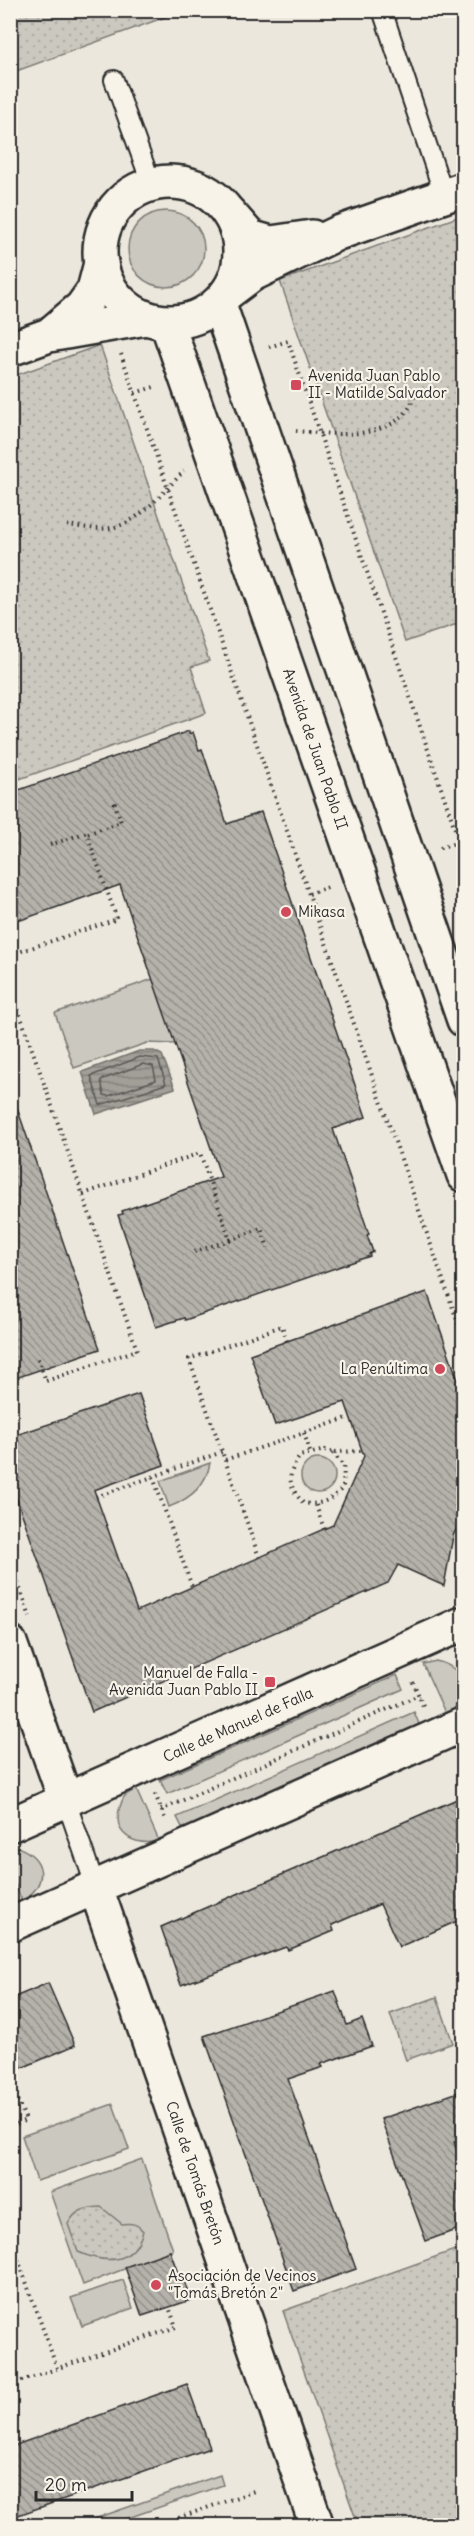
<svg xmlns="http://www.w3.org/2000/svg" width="474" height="2536" font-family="Delius,sans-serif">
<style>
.green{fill:#cbc8bf;stroke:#7b7a75;stroke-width:1.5}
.park{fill:url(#park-dots);stroke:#7b7a75;stroke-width:1.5}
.water{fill:url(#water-rules);stroke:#72716c;stroke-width:1.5}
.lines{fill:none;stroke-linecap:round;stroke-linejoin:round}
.shore{stroke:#5b5957;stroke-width:1.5}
.building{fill:url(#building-back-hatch);stroke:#2b2b2b;stroke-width:1.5}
.service-casing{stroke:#2b2b2b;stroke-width:22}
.minor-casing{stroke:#2b2b2b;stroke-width:38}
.tertiary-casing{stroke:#2b2b2b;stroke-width:38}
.path{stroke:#2b2b2b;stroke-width:4;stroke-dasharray:1.5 4.5;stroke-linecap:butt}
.service{stroke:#f7f3e8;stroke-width:18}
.minor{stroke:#f7f3e8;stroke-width:33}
.tertiary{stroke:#f7f3e8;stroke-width:33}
.poi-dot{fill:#d1495b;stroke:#f7f3e8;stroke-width:2}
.labels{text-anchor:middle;stroke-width:4.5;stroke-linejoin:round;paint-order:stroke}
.poi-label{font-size:15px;fill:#2b2b2b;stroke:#f7f3e8;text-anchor:start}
.street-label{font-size:15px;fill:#2b2b2b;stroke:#f7f3e8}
</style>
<defs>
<pattern id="park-dots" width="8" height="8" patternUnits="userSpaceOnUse" patternTransform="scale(1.5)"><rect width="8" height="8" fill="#cbc8bf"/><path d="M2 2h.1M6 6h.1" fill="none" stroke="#aeaca4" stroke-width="1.8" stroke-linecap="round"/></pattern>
<pattern id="water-rules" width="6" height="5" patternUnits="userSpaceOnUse" patternTransform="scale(1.5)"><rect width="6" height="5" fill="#a29f98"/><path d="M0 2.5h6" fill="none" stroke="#84827c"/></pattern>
<pattern id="building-back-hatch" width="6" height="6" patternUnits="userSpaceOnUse" patternTransform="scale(1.5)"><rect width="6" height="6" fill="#b5b2ab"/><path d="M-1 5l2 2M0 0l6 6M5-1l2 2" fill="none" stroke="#93918b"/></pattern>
</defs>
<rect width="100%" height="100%" fill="#ebe7dd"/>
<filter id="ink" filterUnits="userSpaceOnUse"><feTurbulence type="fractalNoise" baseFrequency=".0167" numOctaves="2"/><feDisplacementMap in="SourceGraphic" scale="12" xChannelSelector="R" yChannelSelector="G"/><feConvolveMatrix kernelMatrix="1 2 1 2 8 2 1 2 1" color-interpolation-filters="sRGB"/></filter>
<g filter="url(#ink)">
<path class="green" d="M128 249a38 38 0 1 1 76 0a38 38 0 1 1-76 0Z
M 153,979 L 176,1044 L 147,1043 L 74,1068 L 55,1013 Z
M301 1476a17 17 0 1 1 34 0a17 17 0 1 1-34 0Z
M 210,1463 C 206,1486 190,1499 169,1507 L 160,1481 Z
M 436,1661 C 468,1668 474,1698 446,1715 L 423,1664 Z
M 397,1675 L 403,1689 L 167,1794 L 160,1780 Z
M 414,1712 L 420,1726 L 184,1831 L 177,1817 Z
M 136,1789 L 159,1841 C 137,1846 113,1837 119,1810 C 120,1807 122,1800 124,1797 C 126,1794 133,1791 136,1789 Z
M 14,1846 C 46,1855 50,1884 22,1901 L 11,1873 L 11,1847 Z
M 113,2104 L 129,2149 L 37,2181 L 22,2136 Z
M 142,2159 L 173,2250 L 83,2285 L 50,2192 Z
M 123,2280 L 133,2308 L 82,2326 L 71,2298 Z
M 220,2475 L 223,2485 L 108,2525 L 77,2525 Z"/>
<path class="park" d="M 11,10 L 182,10 L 182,11 L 11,73 Z
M 463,215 L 463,622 L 405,642 L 280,281 Z
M 100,345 L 209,661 L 191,667 L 206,713 L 11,782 L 11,377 Z
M 437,1997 L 453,2043 L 406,2060 L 390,2014 Z
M 101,2207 L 122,2224 C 131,2223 137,2223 143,2231 C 133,2265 106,2264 78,2252 L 68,2224 C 76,2209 86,2208 101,2207 Z
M 463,2247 L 463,2525 L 358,2525 L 283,2311 Z"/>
<path class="water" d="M 139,1051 L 154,1051 L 162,1055 L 175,1088 L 96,1114 L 82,1072 Z"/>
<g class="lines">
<path class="shore" d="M 140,1057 L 158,1059 L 166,1084 L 100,1105 L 91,1076 Z
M 143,1064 L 153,1066 L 156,1080 L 108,1096 L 104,1095 L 101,1080 Z"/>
</g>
<path class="building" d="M 189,731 L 189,734 L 193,732 L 199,750 L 202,749 L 227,824 L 261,812 L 366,1117 L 333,1129 L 369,1234 L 367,1235 L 373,1252 L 369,1254 L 370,1256 L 185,1320 L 184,1318 L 156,1327 L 118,1215 L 123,1214 L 122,1211 L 221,1177 L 120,885 L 21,920 L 21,918 L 15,920 L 10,906 L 10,793 Z
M 15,1102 L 100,1349 L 10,1380 L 10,1103 Z
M 427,1292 L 464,1397 L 464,1513 L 453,1536 L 444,1586 L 398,1565 L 388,1583 L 92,1712 L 10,1480 L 10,1437 L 139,1394 L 164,1465 L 94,1490 L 137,1611 L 333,1525 L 364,1456 L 345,1402 L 275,1425 L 250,1354 Z
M 464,1796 L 464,1918 L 399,1947 L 380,1904 L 332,1925 L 334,1931 L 288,1950 L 286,1947 L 181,1985 L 161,1927 Z
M 48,1983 L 75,2045 L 10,2073 L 10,1999 Z
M 335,1991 L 347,2025 L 362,2019 L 372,2046 L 321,2064 L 323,2067 L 288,2079 L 356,2269 L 294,2291 L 204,2036 Z
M 464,2090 L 464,2139 L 454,2142 L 464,2170 L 464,2227 L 426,2241 L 381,2119 Z
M 170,2251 L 179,2276 L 182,2275 L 191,2300 L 142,2316 L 125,2267 Z
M 187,2384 L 210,2448 L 10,2518 L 10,2447 Z"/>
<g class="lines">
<defs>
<path id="service" d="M 382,10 L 444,195
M 114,80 L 151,183
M 66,1801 L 96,1888"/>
<path id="minor" d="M 229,213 L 250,237 L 271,243 L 312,237
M 227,293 L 251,275 L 338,233 L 464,189
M 49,335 L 82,307 L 94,290 L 101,263
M 10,349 L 49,335 L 146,318
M 10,1643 L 66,1801
M 96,1888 L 317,2526"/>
<path id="tertiary" d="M100 252a70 70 0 1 1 140 0a70 70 0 1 1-140 0Z
M 219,304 L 464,1020
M 167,323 L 464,1175
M 10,1825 L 464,1623
M 10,1925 L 464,1724"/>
</defs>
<use href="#service" class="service-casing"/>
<use href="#minor" class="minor-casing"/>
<use href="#tertiary" class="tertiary-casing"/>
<path class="path" d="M 269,347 L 288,341 L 464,855
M 121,354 L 464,1340
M 135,393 L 157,386
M 296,431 C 329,434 381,441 406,412 C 410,408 412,401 415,396
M 67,525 C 82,527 100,531 115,527 C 142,520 165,490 184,471
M 50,845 L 87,832 L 87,834
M 440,848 L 459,842
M 309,894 L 331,886
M 10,955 L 117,919 L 87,834 L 121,822 L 114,801
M 10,986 L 137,1350 L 46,1381 L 37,1356
M 83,1194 L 200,1153 L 230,1240 L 191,1253
M 230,1240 L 261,1228 L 268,1248
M 287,1341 L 282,1326 L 189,1359 L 225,1460 L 350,1417
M 304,1433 L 310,1452
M 332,1452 L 325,1450 L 300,1456 C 286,1476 288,1485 303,1503 C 320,1506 331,1500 343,1488 L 344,1466 L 332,1452 L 362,1451
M 225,1460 L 259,1557
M 153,1477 L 192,1587
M 96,1497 L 222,1452
M 316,1505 L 324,1529
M 10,1560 L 30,1617
M 413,1682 L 424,1708
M 155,1794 L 166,1821
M 161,1810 L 419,1695
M 10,2084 L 26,2120 L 10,2127
M 10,2237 L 57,2368
M 10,2385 L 176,2327 L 169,2307
M 156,2526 L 257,2490"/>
<use href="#service" class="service"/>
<use href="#minor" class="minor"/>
<use href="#tertiary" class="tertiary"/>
</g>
</g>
<g class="poi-dot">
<rect x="290" y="379" width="12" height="12" rx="3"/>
<circle cx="286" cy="912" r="6"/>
<circle cx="440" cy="1369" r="6"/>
<rect x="264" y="1676" width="12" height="12" rx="3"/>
<circle cx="156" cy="2285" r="6"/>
</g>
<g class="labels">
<g class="poi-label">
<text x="308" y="381">Avenida Juan Pablo<tspan x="308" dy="17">II - Matilde Salvador</tspan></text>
<text x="298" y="917">Mikasa</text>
<text x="428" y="1374" text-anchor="end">La Penúltima</text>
<text x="258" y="1678" text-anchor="end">Manuel de Falla -<tspan x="258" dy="17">Avenida Juan Pablo II</tspan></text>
<text x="168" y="2281">Asociación de Vecinos<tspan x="168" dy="17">"Tomás Bretón 2"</tspan></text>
</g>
<g class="street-label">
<text transform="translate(315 749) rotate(71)" y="5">Avenida de Juan Pablo II</text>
<text transform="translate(238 1725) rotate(-24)" y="5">Calle de Manuel de Falla</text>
<text transform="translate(195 2173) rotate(71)" y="5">Calle de Tomás Bretón</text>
</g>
</g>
<rect width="474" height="2536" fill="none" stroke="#f7f3e8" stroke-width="36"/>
<rect x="18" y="18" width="438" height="2500" fill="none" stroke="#2b2b2b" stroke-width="2" filter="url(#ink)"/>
<path d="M36 2491v9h96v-9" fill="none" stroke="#2b2b2b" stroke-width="3"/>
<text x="45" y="2491" font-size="18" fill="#2b2b2b" stroke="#f7f3e8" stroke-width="4.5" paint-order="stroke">20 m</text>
</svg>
